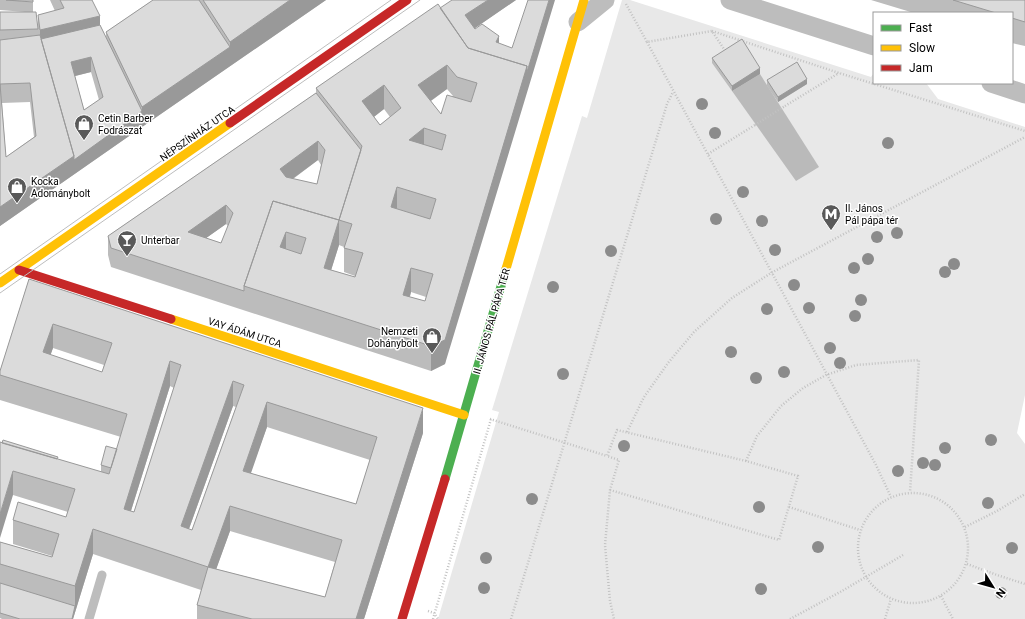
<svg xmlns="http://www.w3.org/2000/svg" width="1025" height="619" font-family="Roboto,sans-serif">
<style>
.green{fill:#e8e8e8}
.water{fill:#bababa}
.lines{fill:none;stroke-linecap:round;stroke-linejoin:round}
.path{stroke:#c2c2c2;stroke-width:2.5;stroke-dasharray:1 2;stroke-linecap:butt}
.lane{stroke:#bdbdbd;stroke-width:9}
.street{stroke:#bdbdbd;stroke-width:19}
.fast{stroke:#4caf50;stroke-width:9}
.slow{stroke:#ffc107;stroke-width:9}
.jam{stroke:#c62828;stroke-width:9}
.tram{stroke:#bdbdbd;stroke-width:1}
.path-bridge{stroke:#c2c2c2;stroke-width:2.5;stroke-dasharray:1 2;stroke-linecap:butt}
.tree{fill:#8b8b8b}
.wall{fill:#bcbcbc;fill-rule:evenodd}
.shaded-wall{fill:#999}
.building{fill:#dbdbdb;stroke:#999;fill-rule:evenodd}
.labels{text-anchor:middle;stroke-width:3;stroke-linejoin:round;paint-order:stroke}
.poi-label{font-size:10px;fill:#000;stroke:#fff;text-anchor:start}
.street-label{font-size:10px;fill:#000;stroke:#fff}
</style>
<rect width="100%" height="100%" fill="#fff"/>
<path class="green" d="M 622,0 L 630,0 L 871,77 L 874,73 L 874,83 L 926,83 L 938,99 L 1025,127 L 1025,395 L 1017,433 L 1025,444 L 1025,619 L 438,619 L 499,412 L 492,410 L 582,116 L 587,118 Z"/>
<path class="water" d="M 760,74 L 819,167 L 796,181 L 732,91 Z"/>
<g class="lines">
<path class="path" d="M 626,4 L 647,42 L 712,31 L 726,52
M 712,31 L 839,73 L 1025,131
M 647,42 L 876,465 L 891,497
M 785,106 L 839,73
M 708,154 L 755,125
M 490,419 L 607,456
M 627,432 L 644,397 L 668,363 L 694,332 L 732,298 L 771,273 L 1025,137
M 746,461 L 757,436 L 781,406 L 803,388 L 826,375 L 856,365 L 919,360 L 910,492
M 610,490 L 779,540 L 798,476 L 746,461 L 617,430 L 607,456 L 619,460 L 610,490 L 605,545 L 610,601 L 614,619
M858 548a55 55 0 1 1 110 0a55 55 0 1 1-110 0Z
M 789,507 L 860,530
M 965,527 L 997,511 L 1025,494
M 967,564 L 997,575 L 1025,584
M 941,596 L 953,619
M 428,611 L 434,613 L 438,619
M 433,619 L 491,419
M 511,619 L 667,104 L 673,92
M 790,619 L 842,591 L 903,555
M 885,619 L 891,599"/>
<path class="lane" d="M 89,619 L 102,575"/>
<path class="street" d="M 730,0 L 874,46
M 578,22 L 605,0
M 991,83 L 1025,94"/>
<path class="fast" d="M 445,479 L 506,269"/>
<path class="slow" d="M 506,269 L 584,0
M 0,283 L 230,123
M 171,319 L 464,415"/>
<path class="jam" d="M 230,123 L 407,0
M 19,270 L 171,319
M 402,619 L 445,479"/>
<path class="tram" d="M 0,274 L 391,0
M 0,293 L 420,0"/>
<path class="path-bridge" d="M 755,125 L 785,106"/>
</g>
<g class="tree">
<circle cx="702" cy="104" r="6"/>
<circle cx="715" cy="133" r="6"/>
<circle cx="888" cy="143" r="6"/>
<circle cx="743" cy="192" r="6"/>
<circle cx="716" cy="219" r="6"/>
<circle cx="762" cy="221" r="6"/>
<circle cx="897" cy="233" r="6"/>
<circle cx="877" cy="237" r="6"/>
<circle cx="775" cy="250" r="6"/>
<circle cx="611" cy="251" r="6"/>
<circle cx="868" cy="259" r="6"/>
<circle cx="954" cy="264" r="6"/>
<circle cx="854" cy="268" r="6"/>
<circle cx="945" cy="272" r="6"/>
<circle cx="794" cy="285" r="6"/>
<circle cx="553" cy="287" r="6"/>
<circle cx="861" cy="300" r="6"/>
<circle cx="809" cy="308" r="6"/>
<circle cx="767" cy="309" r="6"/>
<circle cx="855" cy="316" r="6"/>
<circle cx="830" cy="348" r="6"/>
<circle cx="731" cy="352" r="6"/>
<circle cx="840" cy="363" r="6"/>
<circle cx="784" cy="372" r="6"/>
<circle cx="563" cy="374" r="6"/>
<circle cx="756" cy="378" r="6"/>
<circle cx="991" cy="440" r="6"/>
<circle cx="624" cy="446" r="6"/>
<circle cx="945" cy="448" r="6"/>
<circle cx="923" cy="463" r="6"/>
<circle cx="935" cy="465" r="6"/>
<circle cx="898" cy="471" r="6"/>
<circle cx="532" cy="499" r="6"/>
<circle cx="988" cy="503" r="6"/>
<circle cx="759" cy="507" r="6"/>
<circle cx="818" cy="547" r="6"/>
<circle cx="1012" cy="548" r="6"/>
<circle cx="486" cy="558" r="6"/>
<circle cx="484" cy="588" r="6"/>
<circle cx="761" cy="589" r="6"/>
<circle cx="1001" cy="593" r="6"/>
</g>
<path class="wall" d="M 0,0 L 33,0 L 33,12 L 38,29 L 38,15 L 55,11 L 50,0 L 92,0 L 100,25 L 106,37 L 106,32 L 153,0 L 326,0 L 142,127 L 0,226 L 0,12 L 25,12 L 0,10 ZM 91,72 L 99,100 L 84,110 L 75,76 ZM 30,102 L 34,137 L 6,157 L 2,103 Z
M 516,0 L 475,28 L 475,29 L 499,36 L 445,364 L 431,371 L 111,267 L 108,255 L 108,236 L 316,93 L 316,88 L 440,8 ZM 447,89 L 453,96 L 441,114 L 431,101 ZM 384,109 L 390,117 L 380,125 L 374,117 ZM 318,160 L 321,165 L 317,184 L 293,179 ZM 226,224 L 228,226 L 221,243 L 206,238 ZM 339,245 L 344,247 L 344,272 L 355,276 L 355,277 L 331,270 ZM 411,292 L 426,297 L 425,301 L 410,297 Z
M 871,0 L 1025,0 L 1025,46 L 1012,43 L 1012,13 L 914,13 Z
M 712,58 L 760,74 L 732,91 L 712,63 Z
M 767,80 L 807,84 L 778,102 L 767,86 Z
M 29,279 L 423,433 L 364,619 L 197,619 L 197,605 L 201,590 L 93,554 L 73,619 L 2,619 L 0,618 L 0,542 L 52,557 L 52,556 L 13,544 L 13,520 L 66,517 L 68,512 L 13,495 L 0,442 L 101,472 L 101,465 L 117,449 L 121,437 L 0,400 L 0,371 ZM 53,348 L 104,365 L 102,372 L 50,355 ZM 170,386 L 174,388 L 134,512 L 131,511 ZM 233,406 L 236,407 L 192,530 L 189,529 ZM 267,427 L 370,460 L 356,504 L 250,473 ZM 230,531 L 335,562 L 325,597 L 216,569 Z"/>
<path class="shaded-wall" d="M 290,0 L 326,0 L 142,127 L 142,107 L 230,47 L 230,42 Z
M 488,0 L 516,0 L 465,35 L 465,15 Z
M 549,0 L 555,0 L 445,364 L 431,371 L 431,346 L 527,66 Z
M 100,16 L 100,40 L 40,39 L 40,30 Z
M 499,36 L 499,55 L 496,42 Z
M 91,57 L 91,72 L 71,77 L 71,62 Z
M 447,65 L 447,89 L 418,110 L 418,85 Z
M 760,68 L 760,74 L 732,91 L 732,86 Z
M 807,79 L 807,84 L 778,102 L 778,97 Z
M 384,85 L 384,109 L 362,126 L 362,101 Z
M 142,111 L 142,127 L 0,226 L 0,207 L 74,156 Z
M 424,128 L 424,153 L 409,140 Z
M 318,141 L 318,160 L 280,188 L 280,169 Z
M 397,187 L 397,212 L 391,207 Z
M 226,205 L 226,224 L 188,251 L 188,232 Z
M 339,220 L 339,245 L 324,293 L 324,268 Z
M 286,232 L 286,256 L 280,247 Z
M 411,268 L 411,292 L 403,319 L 403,295 Z
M 53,324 L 53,348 L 43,377 L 43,352 Z
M 170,361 L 170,386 L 124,533 L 124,509 Z
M 233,381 L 233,406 L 181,551 L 181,526 Z
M 267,402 L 267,427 L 243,496 L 243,471 Z
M 423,408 L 423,433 L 364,619 L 356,619 Z
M 13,471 L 13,495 L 0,538 L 0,514 Z
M 230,506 L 230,531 L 208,592 L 208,567 Z
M 93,529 L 93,554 L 73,619 L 72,619 L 75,606 L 75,586 Z"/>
<path class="building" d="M 6,0 L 33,0 L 33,2 Z
M 60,0 L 92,0 L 100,16 L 40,30 L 38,15 L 64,8 Z
M 153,0 L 199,0 L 230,47 L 142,107 L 106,32 Z
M 203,0 L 290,0 L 230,42 Z
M 452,0 L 488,0 L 465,15 L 475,29 L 482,24 L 499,36 L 496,42 L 512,48 L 528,0 L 549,0 L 527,72 L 527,66 L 468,48 L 440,8 Z
M 953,0 L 1025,0 L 1025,22 L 1012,18 L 1012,13 L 996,13 Z
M 438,4 L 468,48 L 527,66 L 445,340 L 431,346 L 244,286 L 273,201 L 339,220 L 362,146 L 316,88 ZM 447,65 L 457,77 L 477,83 L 471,102 L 447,95 L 441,114 L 418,85 ZM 384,85 L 401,108 L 380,125 L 362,101 ZM 424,128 L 446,135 L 442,150 L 409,140 ZM 397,187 L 436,199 L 430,219 L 391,207 ZM 339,220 L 352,224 L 344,248 L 363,253 L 355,277 L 324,268 ZM 286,232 L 306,238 L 301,254 L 280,247 ZM 411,268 L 433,274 L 425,301 L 403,295 Z
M 0,12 L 36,12 L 38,29 L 0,30 Z
M 100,25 L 142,111 L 74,160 L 74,156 L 41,39 ZM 91,57 L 103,97 L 84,110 L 71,62 Z
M 40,35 L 74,156 L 0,207 L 0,40 ZM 30,83 L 36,136 L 6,157 L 0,84 Z
M 742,39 L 760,68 L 732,86 L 712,58 Z
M 797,62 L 807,79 L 778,97 L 767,80 Z
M 316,93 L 361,150 L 339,220 L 273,201 L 244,286 L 244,291 L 111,248 L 108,236 ZM 318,141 L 325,150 L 317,184 L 286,177 L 280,169 ZM 226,205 L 233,213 L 221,243 L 188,232 Z
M 29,279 L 423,408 L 356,619 L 252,619 L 197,605 L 208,567 L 93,529 L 75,586 L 0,564 L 0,542 L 52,557 L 59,534 L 13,520 L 18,502 L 66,517 L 75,489 L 13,471 L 0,514 L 0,442 L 109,474 L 127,414 L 0,375 L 0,371 ZM 53,324 L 112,343 L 102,372 L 43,352 ZM 170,361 L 181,365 L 134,512 L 124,509 ZM 233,381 L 244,385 L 192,530 L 181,526 ZM 267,402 L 377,437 L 356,504 L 243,471 ZM 230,506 L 342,540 L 325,597 L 208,567 Z
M 3,440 L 58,457 L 57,459 L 2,443 Z
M 106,446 L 117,449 L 111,468 L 101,465 Z
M 0,583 L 75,606 L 72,619 L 20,619 L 0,613 Z"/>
<defs>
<symbol id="shop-pin" viewBox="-11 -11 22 30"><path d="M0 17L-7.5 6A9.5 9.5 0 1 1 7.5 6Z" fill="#595959" stroke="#fff"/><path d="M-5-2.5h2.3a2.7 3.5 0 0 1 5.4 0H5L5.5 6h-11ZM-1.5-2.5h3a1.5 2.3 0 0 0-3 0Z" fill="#fff"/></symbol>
<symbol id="metro-pin" viewBox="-11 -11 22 30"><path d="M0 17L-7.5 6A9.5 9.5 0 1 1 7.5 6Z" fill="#595959" stroke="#fff"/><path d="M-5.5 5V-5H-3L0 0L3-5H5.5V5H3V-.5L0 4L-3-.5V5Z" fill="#fff"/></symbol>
<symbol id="bar-pin" viewBox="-11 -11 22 30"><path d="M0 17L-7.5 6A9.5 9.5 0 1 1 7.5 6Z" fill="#595959" stroke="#fff"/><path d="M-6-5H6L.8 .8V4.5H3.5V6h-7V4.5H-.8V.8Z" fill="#fff"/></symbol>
</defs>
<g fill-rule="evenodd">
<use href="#shop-pin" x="73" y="113" width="22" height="30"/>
<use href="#shop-pin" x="6" y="176" width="22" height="30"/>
<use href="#metro-pin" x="820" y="203" width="22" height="30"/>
<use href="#bar-pin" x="116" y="229" width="22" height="30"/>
<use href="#shop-pin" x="421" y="326" width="22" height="30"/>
</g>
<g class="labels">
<g class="poi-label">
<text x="98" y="122">Cetin Barber<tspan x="98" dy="12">Fodrászat</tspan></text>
<text x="31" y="185">Kocka<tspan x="31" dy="12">Adománybolt</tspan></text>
<text x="845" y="212">II. János<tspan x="845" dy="12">Pál pápa tér</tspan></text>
<text x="141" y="244">Unterbar</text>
<text x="418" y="335" text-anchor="end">Nemzeti<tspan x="418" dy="12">Dohánybolt</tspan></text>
</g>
<g class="street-label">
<text transform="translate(197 133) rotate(-35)" y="4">NÉPSZÍNHÁZ UTCA</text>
<text transform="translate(491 321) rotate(-74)" y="4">II. JÁNOS PÁL PÁPA TÉR</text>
<text transform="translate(245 332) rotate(18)" y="4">VAY ÁDÁM UTCA</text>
</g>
</g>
<rect x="873" y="12" width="140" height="72" fill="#ffffff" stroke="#999999"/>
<rect x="881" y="25" width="20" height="6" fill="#4caf50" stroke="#999999"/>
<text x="909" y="32" font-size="12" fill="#000000">Fast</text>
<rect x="881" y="45" width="20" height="6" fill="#ffc107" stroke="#999999"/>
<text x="909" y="52" font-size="12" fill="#000000">Slow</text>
<rect x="881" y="65" width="20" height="6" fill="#c62828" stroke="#999999"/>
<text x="909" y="72" font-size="12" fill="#000000">Jam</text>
<g transform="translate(993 587) rotate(127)" stroke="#ffffff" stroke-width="3" paint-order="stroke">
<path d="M0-3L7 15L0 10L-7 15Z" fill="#000000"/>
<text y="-6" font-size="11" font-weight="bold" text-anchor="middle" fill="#000000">N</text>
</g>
</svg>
